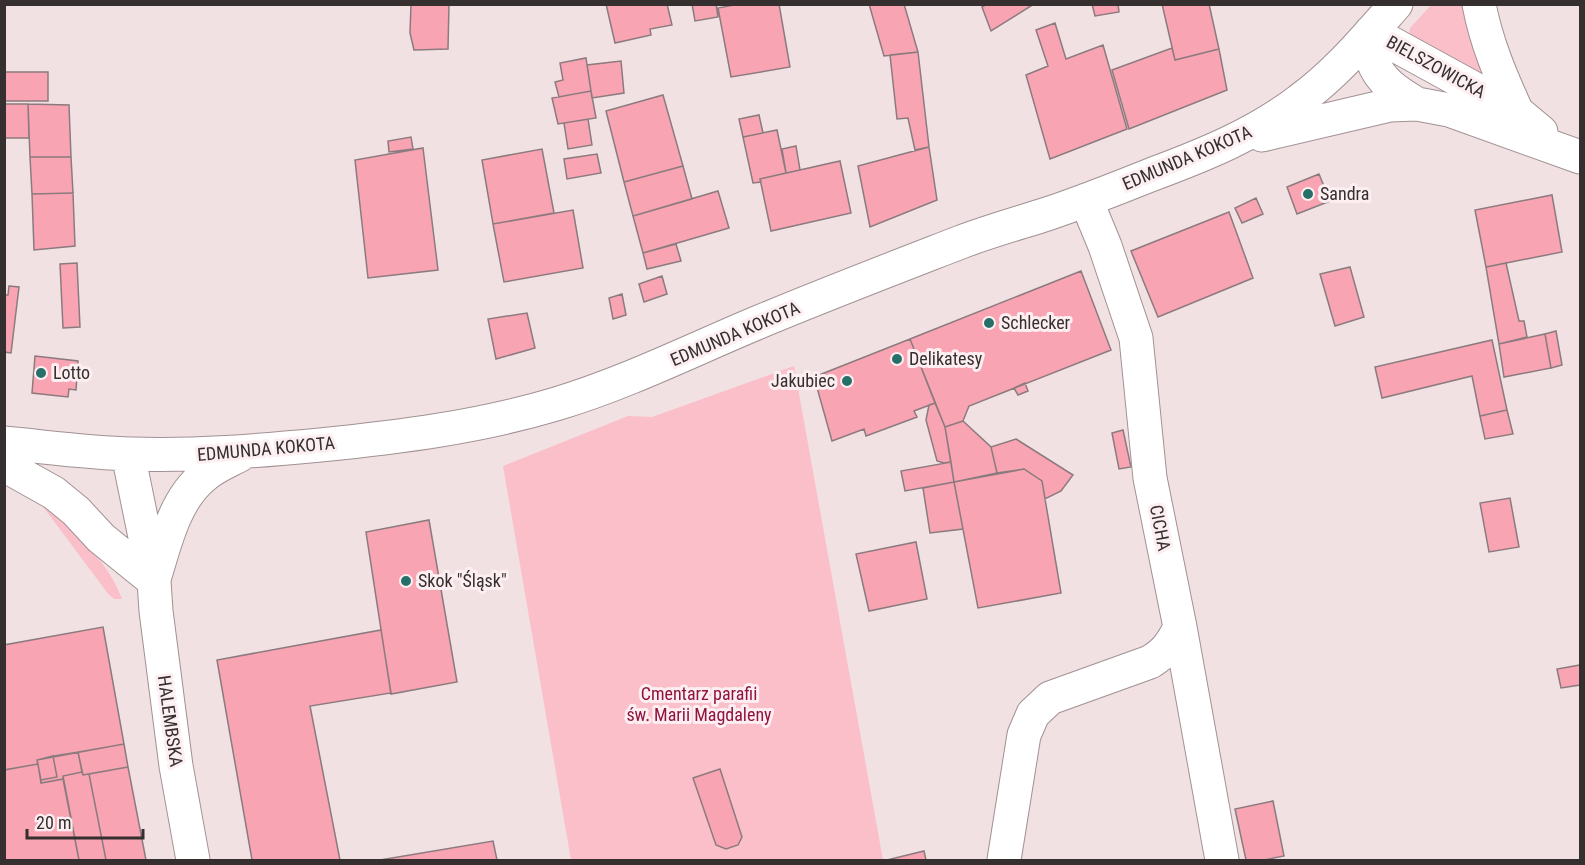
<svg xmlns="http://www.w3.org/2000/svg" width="1585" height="865" font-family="'Roboto Condensed',sans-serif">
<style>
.green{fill:#fabfc9}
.building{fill:#f9a4b3;stroke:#8b7b7e;stroke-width:1.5}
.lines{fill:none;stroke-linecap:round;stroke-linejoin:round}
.minor-casing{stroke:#a19193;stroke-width:35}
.minor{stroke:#fff;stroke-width:33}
.poi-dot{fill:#27706a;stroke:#fdeff1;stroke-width:2}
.labels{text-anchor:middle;stroke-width:6;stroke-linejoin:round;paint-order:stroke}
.street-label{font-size:18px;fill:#352f2f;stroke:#fdeff1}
.poi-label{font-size:18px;fill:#352f2f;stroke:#fdeff1;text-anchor:start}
.park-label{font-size:18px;fill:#8f133e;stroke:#fdeff1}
</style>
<rect width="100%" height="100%" fill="#f2e1e3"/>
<path class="green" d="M 1431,5 L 1467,5 L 1487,79 L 1409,36 L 1410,28 Z
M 794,366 L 883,860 L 571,860 L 503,466 L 628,416 L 652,417 Z
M 41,504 L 50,508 C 78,536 108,561 122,599 L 115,599 L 109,595 Z"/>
<path class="building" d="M 411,4 L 449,4 L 448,49 L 414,50 L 410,33 Z
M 606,4 L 667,4 L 672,25 L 650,29 L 651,35 L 615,43 Z
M 692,4 L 716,4 L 718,17 L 695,21 Z
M 739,4 L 779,4 L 790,67 L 731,77 L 718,8 Z
M 869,4 L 904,4 L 918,52 L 884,56 Z
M 987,4 L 1034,4 L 991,31 L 982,7 Z
M 1092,4 L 1118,4 L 1119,12 L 1095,16 Z
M 1162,4 L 1209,4 L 1219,49 L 1175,60 Z
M 1055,23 L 1066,59 L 1103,45 L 1127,129 L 1050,159 L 1026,75 L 1048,66 L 1036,30 Z
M 1172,48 L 1175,60 L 1219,49 L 1227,90 L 1129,129 L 1112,70 Z
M 918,52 L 929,147 L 915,150 L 908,118 L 897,119 L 890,55 Z
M 586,58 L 591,91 L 559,97 L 555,82 L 563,80 L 560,63 Z
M 621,61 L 624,93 L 592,98 L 587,65 Z
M 4,72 L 48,72 L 48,101 L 4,101 Z
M 591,91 L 596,118 L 558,124 L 552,98 Z
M 663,95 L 683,166 L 624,182 L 606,111 Z
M 4,104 L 28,104 L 29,138 L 4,138 Z
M 28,104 L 69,105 L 71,157 L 30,157 Z
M 759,115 L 763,133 L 743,137 L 739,119 Z
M 588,119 L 592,145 L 568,149 L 564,123 Z
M 777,130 L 786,173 L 760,179 L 761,182 L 753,183 L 743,137 Z
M 411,137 L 413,149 L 389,152 L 388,141 Z
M 796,146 L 800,170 L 786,173 L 782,149 Z
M 929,147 L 937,200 L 870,227 L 858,166 Z
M 423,148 L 438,270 L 368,278 L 355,160 Z
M 542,149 L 554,213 L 493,224 L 482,160 Z
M 597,154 L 601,173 L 567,179 L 564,159 Z
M 30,157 L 71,157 L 73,193 L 32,194 Z
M 840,161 L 851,213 L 771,231 L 760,179 Z
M 683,166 L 692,199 L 633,216 L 624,182 Z
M 1319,174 L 1330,201 L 1297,214 L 1287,187 Z
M 718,191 L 729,228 L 643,253 L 633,216 Z
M 73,193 L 75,246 L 34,250 L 32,194 Z
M 1552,195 L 1562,252 L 1486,267 L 1475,210 Z
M 1256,198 L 1263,214 L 1242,223 L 1235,208 Z
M 573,210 L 583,268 L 504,282 L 493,224 Z
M 1229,212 L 1253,278 L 1158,317 L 1131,251 Z
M 676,244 L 681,261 L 647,269 L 643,253 Z
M 77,263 L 80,327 L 63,328 L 60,264 Z
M 1506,263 L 1519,321 L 1524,321 L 1527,337 L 1499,344 L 1486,267 Z
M 1350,267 L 1364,317 L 1335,326 L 1320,274 Z
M 1081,271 L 1111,350 L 969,406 L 963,421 L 945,427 L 910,339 Z
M 662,276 L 667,294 L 644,302 L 639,284 Z
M 9,286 L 19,287 L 11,353 L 4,352 L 4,295 L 8,295 Z
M 622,294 L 626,315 L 613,319 L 609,298 Z
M 527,313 L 535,348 L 496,359 L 488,319 Z
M 1556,331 L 1562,365 L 1551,368 L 1545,334 Z
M 1545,334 L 1551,368 L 1504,377 L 1499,344 Z
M 910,339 L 935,403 L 914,411 L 917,417 L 866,436 L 864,429 L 832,441 L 814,377 Z
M 1492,340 L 1507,410 L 1480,416 L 1472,376 L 1382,398 L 1375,367 Z
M 35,356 L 78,361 L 76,390 L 69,389 L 68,397 L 32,393 Z
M 1025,383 L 1028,391 L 1018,395 L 1014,388 Z
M 935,403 L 945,427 L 951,462 L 944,463 L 937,461 L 926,420 L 929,405 Z
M 1507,410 L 1513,434 L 1485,439 L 1480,416 Z
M 963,421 L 991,447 L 997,473 L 954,482 L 945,427 Z
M 1123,430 L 1131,467 L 1119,469 L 1112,433 Z
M 1016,439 L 1073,475 L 1061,491 L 1045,499 L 1042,481 L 1024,469 L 997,473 L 991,447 Z
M 951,462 L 954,482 L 905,491 L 901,471 Z
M 1024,469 L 1042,481 L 1061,593 L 978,608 L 954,482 Z
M 954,482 L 963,529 L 930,533 L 923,488 Z
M 1510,498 L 1519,547 L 1489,552 L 1480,503 Z
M 429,520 L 457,682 L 391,694 L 366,532 Z
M 916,542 L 927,599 L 869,611 L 856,554 Z
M 103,627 L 124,744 L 37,760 L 38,764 L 4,770 L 4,645 Z
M 381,630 L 391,693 L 310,706 L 340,860 L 252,860 L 217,660 Z
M 1580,665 L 1580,685 L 1561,688 L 1557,669 Z
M 124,744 L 128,767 L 83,775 L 78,752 Z
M 78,752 L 82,772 L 63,776 L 63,779 L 41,783 L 41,780 L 57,777 L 53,756 Z
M 53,756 L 57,777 L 41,780 L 37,760 Z
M 38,764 L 41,783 L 63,779 L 79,860 L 4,860 L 4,770 Z
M 128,767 L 146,860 L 106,860 L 89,774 Z
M 720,769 L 742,837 L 738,845 L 726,849 L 716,845 L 693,778 Z
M 82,772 L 83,775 L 89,774 L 106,860 L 79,860 L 63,776 Z
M 1273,801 L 1284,856 L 1264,860 L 1246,860 L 1235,809 Z
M 493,841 L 497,860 L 380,860 Z
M 924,851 L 926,860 L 887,860 Z"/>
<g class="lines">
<defs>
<path id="minor" d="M 1479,4 C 1486,42 1501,77 1517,112
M 1371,32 L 1517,112 L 1541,132
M 1371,32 C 1372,41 1370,53 1373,61 C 1380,82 1399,93 1417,104
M 1262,135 L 1390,105 L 1417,104 L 1449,110 L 1580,157
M 1086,200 L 1105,246 L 1136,338 L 1150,478 L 1180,627 L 1222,860
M 4,443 C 47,447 89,453 132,454 C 195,456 257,451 320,445 C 400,437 479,427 556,404 C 626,383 692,350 759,322 C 826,294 894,268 961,242 C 990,231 1019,223 1047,214 C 1083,202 1118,188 1153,174 C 1204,155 1256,134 1300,100 C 1337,73 1366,38 1396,4
M 128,454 L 154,581 L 156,611 L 176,766 L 193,860
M 4,465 L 54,493 L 76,511 L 101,538 L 154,581
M 155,576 C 165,543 175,499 204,476 C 214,467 229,461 240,455
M 1004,860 L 1024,735 L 1033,714 L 1050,698 L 1150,662 C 1165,653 1172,644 1180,627"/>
</defs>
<use href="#minor" class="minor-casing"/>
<use href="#minor" class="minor"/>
</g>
<g class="poi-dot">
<circle cx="1308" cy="194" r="6"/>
<circle cx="989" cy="323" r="6"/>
<circle cx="897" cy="359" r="6"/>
<circle cx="41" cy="373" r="6"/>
<circle cx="847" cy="381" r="6"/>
<circle cx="406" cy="581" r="6"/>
</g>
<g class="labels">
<g class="street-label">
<text transform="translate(1436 67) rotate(29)" y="6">BIELSZOWICKA</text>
<text transform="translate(1187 158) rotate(-23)" y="6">EDMUNDA KOKOTA</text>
<text transform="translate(735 334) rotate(-23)" y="6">EDMUNDA KOKOTA</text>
<text transform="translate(266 449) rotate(-5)" y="6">EDMUNDA KOKOTA</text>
<text transform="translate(1160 528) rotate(79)" y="6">CICHA</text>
<text transform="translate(170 721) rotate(82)" y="6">HALEMBSKA</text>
</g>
<g class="poi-label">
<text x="1320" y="200">Sandra</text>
<text x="1001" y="329">Schlecker</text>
<text x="909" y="365">Delikatesy</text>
<text x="53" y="379">Lotto</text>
<text x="835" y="387" text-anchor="end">Jakubiec</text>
<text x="418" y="587">Skok "Śląsk"</text>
</g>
<g class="park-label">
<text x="699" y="700">Cmentarz parafii<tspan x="699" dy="21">św. Marii Magdaleny</tspan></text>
</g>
</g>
<rect width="1585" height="865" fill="none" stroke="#352f2f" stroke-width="12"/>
<path d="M27 829v9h116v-9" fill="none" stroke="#352f2f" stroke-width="3"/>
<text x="36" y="829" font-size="18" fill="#352f2f" stroke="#fdeff1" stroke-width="4.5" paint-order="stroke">20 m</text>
</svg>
